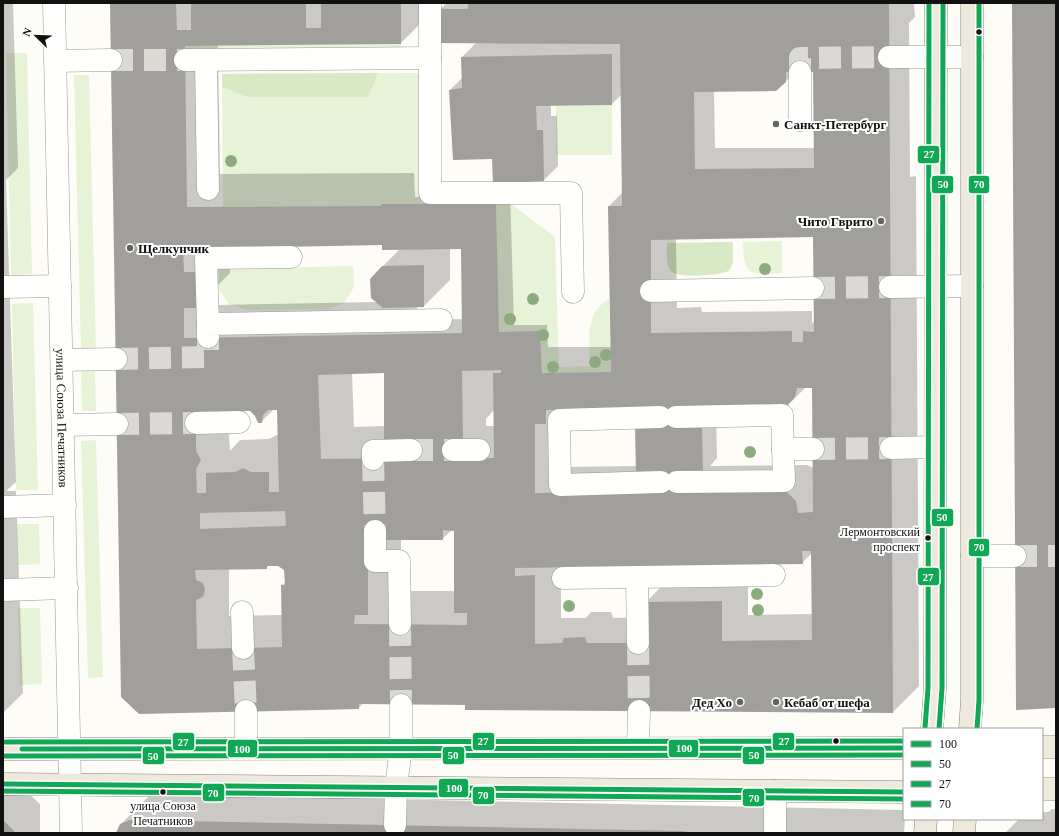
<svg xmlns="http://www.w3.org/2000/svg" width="1059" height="836" font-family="Georgia,serif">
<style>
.green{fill:#e7f3d7}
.forest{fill:#d8eac5}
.shadow{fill:#0003;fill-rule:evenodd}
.building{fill:#a19f9c;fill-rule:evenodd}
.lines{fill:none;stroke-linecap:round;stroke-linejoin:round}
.minor-tunnel{stroke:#dad9d4;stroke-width:22;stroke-dasharray:22 11;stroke-linecap:butt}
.minor-casing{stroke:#979795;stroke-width:23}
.major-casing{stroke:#858482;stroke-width:23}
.minor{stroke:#fffffe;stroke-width:22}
.major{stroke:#ede9dc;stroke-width:22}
.bus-1-casing{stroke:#fff;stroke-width:8}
.bus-2-casing{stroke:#fff;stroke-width:8}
.bus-3-casing{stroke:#fff;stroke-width:8}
.bus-4-casing{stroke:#fff;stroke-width:8}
.bus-1{stroke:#10a855;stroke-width:5}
.bus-2{stroke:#10a855;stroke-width:5}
.bus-3{stroke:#10a855;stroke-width:5}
.bus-4{stroke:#10a855;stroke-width:5}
.tree{fill:#8cac80}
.bus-dot{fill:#111;stroke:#fff;stroke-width:1.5}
.poi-dot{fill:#646362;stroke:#fff;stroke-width:1.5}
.labels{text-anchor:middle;stroke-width:4;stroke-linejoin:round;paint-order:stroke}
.bus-label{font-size:12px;fill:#111;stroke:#fff;text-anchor:end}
.poi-label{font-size:13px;font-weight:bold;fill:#111;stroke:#fff;text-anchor:start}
.street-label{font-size:13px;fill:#111;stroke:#fff}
.line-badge{stroke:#fff;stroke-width:1.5}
.badge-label{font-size:11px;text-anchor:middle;font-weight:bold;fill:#fff}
</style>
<rect width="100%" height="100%" fill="#fdfcf7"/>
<path class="green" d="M 401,44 L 401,49 L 185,50 L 185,46 Z
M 6,53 L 27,53 L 32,274 L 11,275 Z
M 419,73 L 421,203 L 381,204 L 381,206 L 223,207 L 222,74 Z
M 74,75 L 89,75 L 96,349 L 81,349 Z
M 612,105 L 612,155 L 556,155 L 556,106 Z
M 496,203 L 510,203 L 555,237 L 559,367 L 590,366 C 590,341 584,313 609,299 L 611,372 L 542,373 L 540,332 L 499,332 Z
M 782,241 L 782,273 C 749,274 744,277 743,242 Z
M 353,266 L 354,287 L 344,303 L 328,309 L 247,310 L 229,304 L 219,290 L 219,269 Z
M 33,303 L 38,490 L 16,490 L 12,304 Z
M 81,371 L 95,371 L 96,411 L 82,411 Z
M 96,440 L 103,677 L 88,678 L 81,441 Z
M 17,524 L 39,524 L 40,564 L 18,565 Z
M 18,608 L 40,608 L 42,684 L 20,685 Z"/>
<path class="forest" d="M 378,73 L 368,97 L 247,97 L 222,87 L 222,74 Z
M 733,242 L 733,262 L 729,271 C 719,275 678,279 671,271 C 665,264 667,252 667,243 Z"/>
<path class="shadow" d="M 3,3 L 13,3 L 18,168 L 6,180 L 16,482 L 6,491 L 16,491 L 23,693 L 3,713 Z
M 111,3 L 427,3 L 427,17 L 401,43 L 218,44 L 220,174 L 414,173 L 415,197 L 468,196 L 510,189 L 514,325 L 547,325 L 548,347 L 611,347 L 609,206 L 623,192 L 622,94 L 612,104 L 551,105 L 551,116 L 557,116 L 558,166 L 544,180 L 493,158 L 450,90 L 463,77 L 462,57 L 477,42 L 440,9 L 447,3 L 914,3 L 915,17 L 909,23 L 910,177 L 916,176 L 919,686 L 893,712 L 466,709 L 466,704 L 363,703 L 359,708 L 139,713 ZM 796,71 L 814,71 L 815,148 L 715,148 L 714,91 L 786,81 ZM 814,236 L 815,321 L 812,323 L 812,311 L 702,312 L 701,307 L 677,308 L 676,239 ZM 383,243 L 400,249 L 383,266 L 377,302 L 217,305 L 217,286 L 230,273 L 230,247 ZM 450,248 L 462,248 L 463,319 L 417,320 L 417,306 L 424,306 L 450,280 ZM 385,372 L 385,426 L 354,427 L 352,373 ZM 806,387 L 813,387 L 814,468 L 807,465 L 710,466 L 717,458 L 716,410 L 780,407 L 791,402 ZM 274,409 L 278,409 L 279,436 L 277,435 L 269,439 L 240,440 L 230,451 L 229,435 L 234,426 L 233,410 L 250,410 L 261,422 ZM 560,409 L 636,426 L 636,466 L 561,467 ZM 494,410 L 495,426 L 486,426 L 486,419 ZM 452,530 L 455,530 L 455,591 L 391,591 L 401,581 L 401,539 L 442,539 ZM 812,553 L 813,614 L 748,615 L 748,575 L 672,576 L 646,602 L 646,617 L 613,618 L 611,612 L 591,612 L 586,618 L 561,618 L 561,566 L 802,563 ZM 269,565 L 278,565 L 285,569 L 286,582 L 282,585 L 283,615 L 229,616 L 229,570 L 230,568 L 266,568 Z
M 26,791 L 40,804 L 40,833 L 3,833 L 3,792 Z
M 154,791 L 239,796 L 904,810 L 905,819 L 904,833 L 117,833 L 121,824 Z
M 1052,809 L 1056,809 L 1056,833 L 1005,833 L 1019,819 L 1042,819 L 1042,812 L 1048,812 Z"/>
<path class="building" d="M 110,3 L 176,3 L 177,30 L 191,30 L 191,4 L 306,3 L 306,28 L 321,28 L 321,3 L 401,3 L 401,44 L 185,46 L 187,207 L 381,206 L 381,204 L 496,203 L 499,332 L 540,331 L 542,373 L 611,372 L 608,206 L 622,206 L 620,44 L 439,43 L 439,9 L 468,9 L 468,3 L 889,3 L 893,713 L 465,710 L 465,705 L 359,704 L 359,709 L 139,714 L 121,697 ZM 786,72 L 813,72 L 814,168 L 695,169 L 694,92 L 776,91 L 786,82 ZM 813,237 L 814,332 L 803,331 L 803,342 L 792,342 L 792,331 L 651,333 L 651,240 ZM 382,245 L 382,250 L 461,249 L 462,333 L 184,338 L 184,308 L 197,308 L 197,272 L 184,272 L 183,249 ZM 501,370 L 501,373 L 493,373 L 494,458 L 453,459 L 463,443 L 462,371 ZM 384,373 L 384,444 L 411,458 L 321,459 L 318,375 ZM 797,388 L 812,388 L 813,512 L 798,513 L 796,501 L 787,492 L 703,474 L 702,424 L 787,406 L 795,397 ZM 659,409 L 635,426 L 636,475 L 661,492 L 535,493 L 535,424 L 546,424 L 546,410 ZM 268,410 L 277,410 L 279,492 L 269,492 L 269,472 L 251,472 L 243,468 L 235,472 L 206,473 L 206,493 L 197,493 L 196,469 L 201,460 L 196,451 L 196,423 L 199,411 L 218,411 L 221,414 L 230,414 L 233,411 L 250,411 L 255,416 L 258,423 L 262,423 L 263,415 ZM 285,511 L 286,526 L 200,529 L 200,513 ZM 443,530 L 454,531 L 454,613 L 467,613 L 467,625 L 354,624 L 355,615 L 368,615 L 368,531 L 381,540 L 443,540 ZM 802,551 L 811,551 L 812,640 L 722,641 L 722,601 L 645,602 L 645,643 L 587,643 L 585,637 L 564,638 L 562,643 L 535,644 L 535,575 L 515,576 L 515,568 L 803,564 ZM 267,566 L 278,566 L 284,570 L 285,585 L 281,585 L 282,647 L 197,649 L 196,600 L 203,597 L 205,590 L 203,583 L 196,580 L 195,570 L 267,569 Z
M 1012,3 L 1056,3 L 1056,708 L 1016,710 Z
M 612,54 L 612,105 L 536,106 L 537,130 L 543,130 L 544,181 L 493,184 L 492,159 L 453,160 L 449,90 L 462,88 L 461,57 Z
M 424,265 L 424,307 L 383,308 L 371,298 L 370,279 L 382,266 Z
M 3,820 L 14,831 L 14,833 L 3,833 Z
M 130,820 L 681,831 L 696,833 L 116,833 L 120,824 Z"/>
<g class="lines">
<path class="minor-tunnel" d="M 111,60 L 185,60
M 800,72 L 800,58 L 889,57
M 813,288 L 890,287
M 116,359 L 208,357 L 208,337
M 117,424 L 196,423
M 813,449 L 891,448
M 411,450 L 453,450
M 373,459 L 375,531
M 1015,556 L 1056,556
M 400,624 L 401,705
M 638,643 L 639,711
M 243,648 L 246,711"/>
<defs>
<g id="minor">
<path id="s1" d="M 54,3 L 71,833"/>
<path d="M 430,3 L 430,193 L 571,193 L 573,292"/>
<path d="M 889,57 L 972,57"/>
<path d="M 185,60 L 430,58"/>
<path d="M 206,60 L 208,189"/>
<path d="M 55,61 L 111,60"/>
<path d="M 800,72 L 800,120"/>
<path d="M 3,287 L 60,286"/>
<path d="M 890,287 L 972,286"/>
<path d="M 651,291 L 813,288"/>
<path d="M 208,324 L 206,258 L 291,257"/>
<path d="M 208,337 L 208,324 L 441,320"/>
<path d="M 62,360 L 116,359"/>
<path d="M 660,417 L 559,420 L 560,485 L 661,482"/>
<path d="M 676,417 L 782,415 L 783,449"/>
<path d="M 196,423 L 239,422"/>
<path d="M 63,425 L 117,424"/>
<path d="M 891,448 L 935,447"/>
<path d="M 453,450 L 479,450"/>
<path d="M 373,459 L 373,451 L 411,450"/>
<path d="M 677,482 L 784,481 L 783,449 L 813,449"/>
<path d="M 3,507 L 65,505"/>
<path d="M 375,531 L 375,561 L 399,561 L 400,624"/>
<path d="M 972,556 L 1015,556"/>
<path d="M 637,577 L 638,643"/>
<path d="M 563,578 L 774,575"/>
<path d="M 3,590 L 67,588"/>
<path d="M 242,612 L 243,648"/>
<path d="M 246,748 L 246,711"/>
<path d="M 638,748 L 639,711"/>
<path d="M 775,791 L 775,833"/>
<path d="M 395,825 L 396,787 L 401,748 L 401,705"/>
</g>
<path id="major" d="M 932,729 L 935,688 L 936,3
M 970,729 L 972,700 L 972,3
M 1042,747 L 1056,747
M 3,749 L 904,748
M 3,784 L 904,792
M 1042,789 L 1056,789
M 925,833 L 926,819
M 964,833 L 965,819"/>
</defs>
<use href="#minor" class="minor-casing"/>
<use href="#major" class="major-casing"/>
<use href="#minor" class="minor"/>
<use href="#major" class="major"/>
<defs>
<path id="bus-1" d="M 22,749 L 904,748
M 3,784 L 904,792"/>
<path id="bus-2" d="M 939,729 L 942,688 L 943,3
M 3,756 L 904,755"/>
<path id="bus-3" d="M 925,728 L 928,688 L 929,3
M 3,742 L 904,741"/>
<path id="bus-4" d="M 977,729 L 979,700 L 979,3
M 3,791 L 904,799"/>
</defs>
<use href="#bus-1" class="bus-1-casing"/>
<use href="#bus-2" class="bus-2-casing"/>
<use href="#bus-3" class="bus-3-casing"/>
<use href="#bus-4" class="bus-4-casing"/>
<use href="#bus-1" class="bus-1"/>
<use href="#bus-2" class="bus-2"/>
<use href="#bus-3" class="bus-3"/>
<use href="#bus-4" class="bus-4"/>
</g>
<g class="tree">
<circle cx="231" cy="161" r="6"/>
<circle cx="765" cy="269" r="6"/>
<circle cx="533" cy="299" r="6"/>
<circle cx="510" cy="319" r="6"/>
<circle cx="543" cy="335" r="6"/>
<circle cx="606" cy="355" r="6"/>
<circle cx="595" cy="362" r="6"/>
<circle cx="553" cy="367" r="6"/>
<circle cx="750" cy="452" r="6"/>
<circle cx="757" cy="594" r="6"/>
<circle cx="569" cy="606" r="6"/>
<circle cx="758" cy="610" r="6"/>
</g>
<g class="bus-dot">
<circle cx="979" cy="32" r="3.5"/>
<circle cx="928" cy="538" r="3.5"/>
<circle cx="836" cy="741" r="3.5"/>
<circle cx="163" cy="792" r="3.5"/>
</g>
<g class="poi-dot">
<circle cx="776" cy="124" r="4"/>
<circle cx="881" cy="221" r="4"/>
<circle cx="130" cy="248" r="4"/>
<circle cx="740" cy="702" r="4"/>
<circle cx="776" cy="702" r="4"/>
</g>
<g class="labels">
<g class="bus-label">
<text x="920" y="536">Лермонтовский<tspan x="920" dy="15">проспект</tspan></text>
<text x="163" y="810" text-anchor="middle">улица Союза<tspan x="163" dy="15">Печатников</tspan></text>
</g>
<g class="poi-label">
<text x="784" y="129">Санкт-Петербург</text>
<text x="873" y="226" text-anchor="end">Чито Гврито</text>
<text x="138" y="253">Щелкунчик</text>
<text x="732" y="707" text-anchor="end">Дед Хо</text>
<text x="784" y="707">Кебаб от шефа</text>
</g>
<g class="street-label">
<text dy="5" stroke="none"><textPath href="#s1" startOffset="415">улица Союза Печатников</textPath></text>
</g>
</g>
<g class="line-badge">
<rect x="917" y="145" width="23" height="19" rx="4" fill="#10a855"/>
<rect x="968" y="175" width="22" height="19" rx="4" fill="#10a855"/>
<rect x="931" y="175" width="23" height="19" rx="4" fill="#10a855"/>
<rect x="931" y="508" width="23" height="19" rx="4" fill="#10a855"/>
<rect x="968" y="538" width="22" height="19" rx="4" fill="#10a855"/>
<rect x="917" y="567" width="23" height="19" rx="4" fill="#10a855"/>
<rect x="772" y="732" width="23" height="19" rx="4" fill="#10a855"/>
<rect x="472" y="732" width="23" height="19" rx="4" fill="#10a855"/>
<rect x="172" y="732" width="23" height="19" rx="4" fill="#10a855"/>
<rect x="668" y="739" width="31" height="19" rx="4" fill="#10a855"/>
<rect x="227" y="739" width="31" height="19" rx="4" fill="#10a855"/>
<rect x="742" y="746" width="23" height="19" rx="4" fill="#10a855"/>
<rect x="442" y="746" width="23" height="19" rx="4" fill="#10a855"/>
<rect x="142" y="746" width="23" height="19" rx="4" fill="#10a855"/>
<rect x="438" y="778" width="31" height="20" rx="4" fill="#10a855"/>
<rect x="202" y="783" width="23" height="19" rx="4" fill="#10a855"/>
<rect x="472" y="786" width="23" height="19" rx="4" fill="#10a855"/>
<rect x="742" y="788" width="23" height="19" rx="4" fill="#10a855"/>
</g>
<g class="badge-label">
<text x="929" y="158">27</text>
<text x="979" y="188">70</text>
<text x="943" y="188">50</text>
<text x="942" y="521">50</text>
<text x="979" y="551">70</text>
<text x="928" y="581">27</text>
<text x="784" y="745">27</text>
<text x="483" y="745">27</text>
<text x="183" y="746">27</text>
<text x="684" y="752">100</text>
<text x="242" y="753">100</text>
<text x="754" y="759">50</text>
<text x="453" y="759">50</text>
<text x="153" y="760">50</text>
<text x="454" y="792">100</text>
<text x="213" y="797">70</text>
<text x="483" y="799">70</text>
<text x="754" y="802">70</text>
</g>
<rect width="1059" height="836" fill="none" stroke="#111111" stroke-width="8"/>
<rect x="903" y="728" width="140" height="92" fill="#ffffff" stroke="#a0a0a0"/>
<rect x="911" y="741" width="20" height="6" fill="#10a855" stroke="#a0a0a0"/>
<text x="939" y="748" font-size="12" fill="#111111">100</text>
<rect x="911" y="761" width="20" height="6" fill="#10a855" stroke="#a0a0a0"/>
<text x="939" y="768" font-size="12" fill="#111111">50</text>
<rect x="911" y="781" width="20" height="6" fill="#10a855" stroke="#a0a0a0"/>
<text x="939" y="788" font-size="12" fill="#111111">27</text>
<rect x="911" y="801" width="20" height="6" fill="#10a855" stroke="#a0a0a0"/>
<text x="939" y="808" font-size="12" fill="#111111">70</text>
<g transform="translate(36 36) rotate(293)" stroke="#ffffff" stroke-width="3" paint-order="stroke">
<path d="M0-3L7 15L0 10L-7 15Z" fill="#111111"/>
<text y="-6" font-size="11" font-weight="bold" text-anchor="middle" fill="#111111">N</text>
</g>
</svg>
